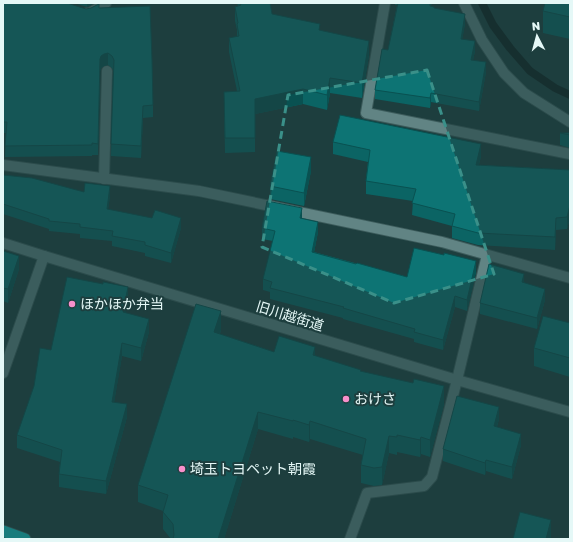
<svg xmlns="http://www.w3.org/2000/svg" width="573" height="542" font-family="'Golos Text','Noto Sans JP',sans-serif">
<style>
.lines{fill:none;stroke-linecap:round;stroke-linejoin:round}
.stream{stroke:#0f1e1e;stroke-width:8}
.service-casing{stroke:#3d5c5c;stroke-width:12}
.minor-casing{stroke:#3d5c5c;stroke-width:12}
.secondary-casing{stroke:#3d5c5c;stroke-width:12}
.trunk-casing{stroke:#3d5c5c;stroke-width:13}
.service{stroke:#618484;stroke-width:10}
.minor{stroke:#618484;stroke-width:10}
.secondary{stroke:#618484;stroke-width:10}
.trunk{stroke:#14c7c8;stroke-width:11}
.wall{fill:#0b6464}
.shaded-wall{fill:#095151}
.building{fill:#0d7474;stroke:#095151}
.marked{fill:none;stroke:#3a9089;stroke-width:3;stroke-dasharray:8 5;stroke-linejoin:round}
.poi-dot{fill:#f890cc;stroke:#1d3e3e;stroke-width:1.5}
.labels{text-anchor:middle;stroke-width:4;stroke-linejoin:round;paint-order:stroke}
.poi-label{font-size:14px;fill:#e5f8f7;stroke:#1d3e3e;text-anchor:start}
.street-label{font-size:14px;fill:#e5f8f7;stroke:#1d3e3e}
</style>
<rect width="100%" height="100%" fill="#1d3e3e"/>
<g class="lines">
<path class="stream" d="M 482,3 L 493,25 L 510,48 L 530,71 L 555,88 L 570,95"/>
<defs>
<path id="service" d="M 385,3 L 366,113 L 570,154
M 87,13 L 88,14 L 106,3
M 104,179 L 107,71
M 350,539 L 367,493 L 424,486 L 432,477 L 457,380"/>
<path id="minor" d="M 464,3 L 482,40 L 504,73 L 524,93 L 570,122
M 3,165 L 199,191 L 442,242 L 570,278
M 3,373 L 44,256
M 457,380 L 487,255"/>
<path id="secondary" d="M 3,243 L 44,256 L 457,380 L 570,412"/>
<path id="trunk" d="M 3,531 L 25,539"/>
</defs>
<use href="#service" class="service-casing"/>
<use href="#minor" class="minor-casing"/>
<use href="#secondary" class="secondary-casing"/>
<use href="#trunk" class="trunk-casing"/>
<use href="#service" class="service"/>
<use href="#minor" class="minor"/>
<use href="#secondary" class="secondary"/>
<use href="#trunk" class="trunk"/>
</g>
<path class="wall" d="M 3,3 L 86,9 L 99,8 L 153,105 L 153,117 L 143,118 L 141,158 L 111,156 L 113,70 L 112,68 L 108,65 L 104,66 L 101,68 L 100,71 L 98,155 L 92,155 L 92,156 L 5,157 L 6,133 L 3,133 Z
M 74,3 L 94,3 L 87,7 Z
M 237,3 L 270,3 L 272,14 L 320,30 L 369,55 L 362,98 L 330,93 L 327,110 L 303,104 L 255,114 L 255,152 L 225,153 L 224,106 L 237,91 L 229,52 L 229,38 L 237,37 L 237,30 L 235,21 L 235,7 L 238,6 Z
M 395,3 L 432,3 L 431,6 L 465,24 L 462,39 L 475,51 L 473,60 L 486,72 L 479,111 L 431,102 L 430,108 L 375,99 L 375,90 L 388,50 L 397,5 L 395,5 Z
M 570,3 L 570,39 L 543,33 L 543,11 Z
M 560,133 L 570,133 L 570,148 L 560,145 Z
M 333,142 L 481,156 L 479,165 L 570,170 L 570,218 L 567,229 L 556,230 L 555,250 L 478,245 L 452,238 L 452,226 L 412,215 L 413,201 L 366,194 L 366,181 L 368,162 L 333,154 Z
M 311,171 L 304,206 L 270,199 L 270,186 Z
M 3,175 L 84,192 L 110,196 L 108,209 L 181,228 L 171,263 L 145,256 L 145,253 L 112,246 L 112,241 L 80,238 L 80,234 L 49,231 L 49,229 L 3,214 Z
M 302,218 L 318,232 L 314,252 L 407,277 L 476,272 L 467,311 L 455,307 L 443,350 L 414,342 L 414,339 L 343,319 L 343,318 L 270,299 L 270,292 L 263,290 L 263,279 L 273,241 L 262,239 L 262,228 Z
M 3,251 L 19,269 L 8,303 L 3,301 Z
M 524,283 L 545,300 L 537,329 L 480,314 L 480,303 Z
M 103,284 L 128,300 L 125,313 L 149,332 L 141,361 L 122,356 L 114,402 L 127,417 L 106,494 L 59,487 L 59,474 L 60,462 L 17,448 L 17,435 L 51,350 Z
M 570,323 L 570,377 L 534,366 L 534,348 Z
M 221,329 L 220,334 L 274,352 L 315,356 L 361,372 L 444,404 L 430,457 L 421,454 L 420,457 L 397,452 L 397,455 L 389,453 L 382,485 L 374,486 L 361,483 L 361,465 L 363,455 L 310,439 L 309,442 L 293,437 L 293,439 L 258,429 L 224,539 L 171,539 L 163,529 L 163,511 L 138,502 L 138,485 Z
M 499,419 L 497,427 L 521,445 L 512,479 L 486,471 L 485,475 L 443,461 L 443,449 Z"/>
<path class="shaded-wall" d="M 87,3 L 94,3 L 87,7 Z
M 465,14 L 465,24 L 461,48 L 461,39 Z
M 369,41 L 369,55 L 362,98 L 362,83 Z
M 475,41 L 475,51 L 471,69 L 471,60 Z
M 108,53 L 108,65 L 104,66 L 101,68 L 100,71 L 98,155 L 100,59 L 101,56 L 104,54 Z
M 486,62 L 486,72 L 479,111 L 479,102 Z
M 330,78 L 330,93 L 327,110 L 327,95 Z
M 303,89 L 303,104 L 255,114 L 255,99 Z
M 431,93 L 431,102 L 430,108 L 430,98 Z
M 143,106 L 143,118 L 141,158 L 141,146 Z
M 481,144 L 481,156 L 476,177 L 476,165 Z
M 311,157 L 311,171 L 304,206 L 304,193 Z
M 110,186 L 110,196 L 107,220 L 107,209 Z
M 570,205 L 570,218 L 567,229 L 567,217 Z
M 302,208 L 302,219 L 300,218 Z
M 181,218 L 181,228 L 171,263 L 171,253 Z
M 556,218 L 556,230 L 555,250 L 555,237 Z
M 318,222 L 318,232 L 312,263 L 312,252 Z
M 19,256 L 19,269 L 8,303 L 8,289 Z
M 476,261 L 476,272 L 467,311 L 467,300 Z
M 524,274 L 524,285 L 522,282 Z
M 128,287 L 128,300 L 123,325 L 123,312 Z
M 545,289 L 545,300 L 537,329 L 537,318 Z
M 455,296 L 455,307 L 443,350 L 443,340 Z
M 221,311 L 221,329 L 214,349 L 214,332 Z
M 149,319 L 149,332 L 141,361 L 141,348 Z
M 122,343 L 122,356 L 112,415 L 112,402 Z
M 315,347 L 315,364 L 313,355 Z
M 444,386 L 444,404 L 430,457 L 430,440 Z
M 127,404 L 127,417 L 106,494 L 106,481 Z
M 499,407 L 499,419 L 494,437 L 494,426 Z
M 258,412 L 258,429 L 224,539 L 218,539 Z
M 310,421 L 310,439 L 309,442 L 309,425 Z
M 521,434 L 521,445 L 512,479 L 512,467 Z
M 389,436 L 389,453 L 382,485 L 382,467 Z
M 421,437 L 421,454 L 420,457 L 420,440 Z
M 486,460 L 486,471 L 485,475 L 485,463 Z
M 551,520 L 551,539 L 546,539 Z"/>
<path class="building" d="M 3,3 L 67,3 L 86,9 L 91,8 L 99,4 L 99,8 L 150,6 L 152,60 L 153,105 L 143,106 L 141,146 L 111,144 L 114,60 L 112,56 L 108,53 L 104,54 L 101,56 L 100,59 L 98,144 L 92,143 L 92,145 L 5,146 L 7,122 L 3,122 Z
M 240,3 L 270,3 L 272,14 L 320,24 L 319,30 L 369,41 L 362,83 L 330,78 L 327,95 L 303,89 L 255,99 L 255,138 L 225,138 L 224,92 L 240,91 L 229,38 L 239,36 L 237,24 L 238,23 L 235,7 L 241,5 Z
M 398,3 L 430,3 L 430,6 L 434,7 L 434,8 L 465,14 L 461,39 L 475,41 L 471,60 L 486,62 L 479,102 L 431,93 L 430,98 L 375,90 L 382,49 L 388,50 Z
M 545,3 L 570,3 L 570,17 L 543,11 Z
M 340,115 L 481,144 L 476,165 L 570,170 L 570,205 L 567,217 L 556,218 L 555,237 L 478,233 L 452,226 L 455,214 L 412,203 L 416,189 L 366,181 L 370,150 L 333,142 Z
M 560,133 L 570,133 L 570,135 Z
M 277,151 L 311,157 L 304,193 L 270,186 Z
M 3,175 L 32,178 L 84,192 L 85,183 L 110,186 L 107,209 L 152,218 L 155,210 L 181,218 L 171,253 L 145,245 L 145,242 L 112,236 L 113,231 L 80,227 L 80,224 L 49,221 L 49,219 L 3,204 Z
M 267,201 L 302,208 L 300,218 L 318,222 L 312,252 L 356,264 L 357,263 L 407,277 L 414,248 L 444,255 L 444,253 L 476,261 L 467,300 L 455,296 L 443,340 L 414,332 L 415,329 L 343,308 L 344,307 L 270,288 L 272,282 L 263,279 L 275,231 L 262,228 Z
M 3,251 L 19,256 L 8,289 L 3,288 Z
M 489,264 L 524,274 L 522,282 L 545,289 L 537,318 L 480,303 Z
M 67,277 L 103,284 L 103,282 L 128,287 L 123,312 L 149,319 L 141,348 L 122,343 L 112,402 L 127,404 L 106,481 L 59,474 L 62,450 L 17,435 L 34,386 L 40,348 L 51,350 Z
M 196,304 L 221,311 L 214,332 L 274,352 L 279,336 L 315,347 L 313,355 L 361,370 L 360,371 L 413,383 L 414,379 L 444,386 L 430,440 L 421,437 L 420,440 L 397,435 L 397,437 L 389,436 L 382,467 L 374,468 L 361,465 L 366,439 L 310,421 L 309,425 L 293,420 L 293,421 L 258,412 L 218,539 L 173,539 L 174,535 L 173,524 L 163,512 L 168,495 L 138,485 Z
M 543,316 L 570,323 L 570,358 L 534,348 Z
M 457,396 L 499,407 L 494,426 L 521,434 L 512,467 L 486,460 L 485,463 L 443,449 Z
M 520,512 L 551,520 L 546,539 L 513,539 Z"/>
<path d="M0 0H573V542H0ZM 427,70 L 494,274 L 394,303 L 262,247 L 288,95 Z" fill="#1d3e3e" fill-opacity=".55" fill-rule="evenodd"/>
<path class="marked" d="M 427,70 L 494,274 L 394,303 L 262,247 L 288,95 Z"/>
<g class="poi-dot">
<circle cx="72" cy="304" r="4"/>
<circle cx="346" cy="399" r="4"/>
<circle cx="182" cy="469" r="4"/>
</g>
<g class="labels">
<g class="poi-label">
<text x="80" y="309">ほかほか弁当</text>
<text x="354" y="404">おけさ</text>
<text x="190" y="474">埼玉トヨペット朝霞</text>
</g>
<g class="street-label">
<text transform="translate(290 316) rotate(17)" y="5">旧川越街道</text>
</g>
</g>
<rect width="573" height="542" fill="none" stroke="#e5f8f7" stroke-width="8"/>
<g transform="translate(537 36) rotate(354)" stroke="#1d3e3e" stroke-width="3" paint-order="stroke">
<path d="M0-3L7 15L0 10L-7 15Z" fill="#e5f8f7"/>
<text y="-6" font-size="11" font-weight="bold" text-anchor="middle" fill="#e5f8f7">N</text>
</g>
</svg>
